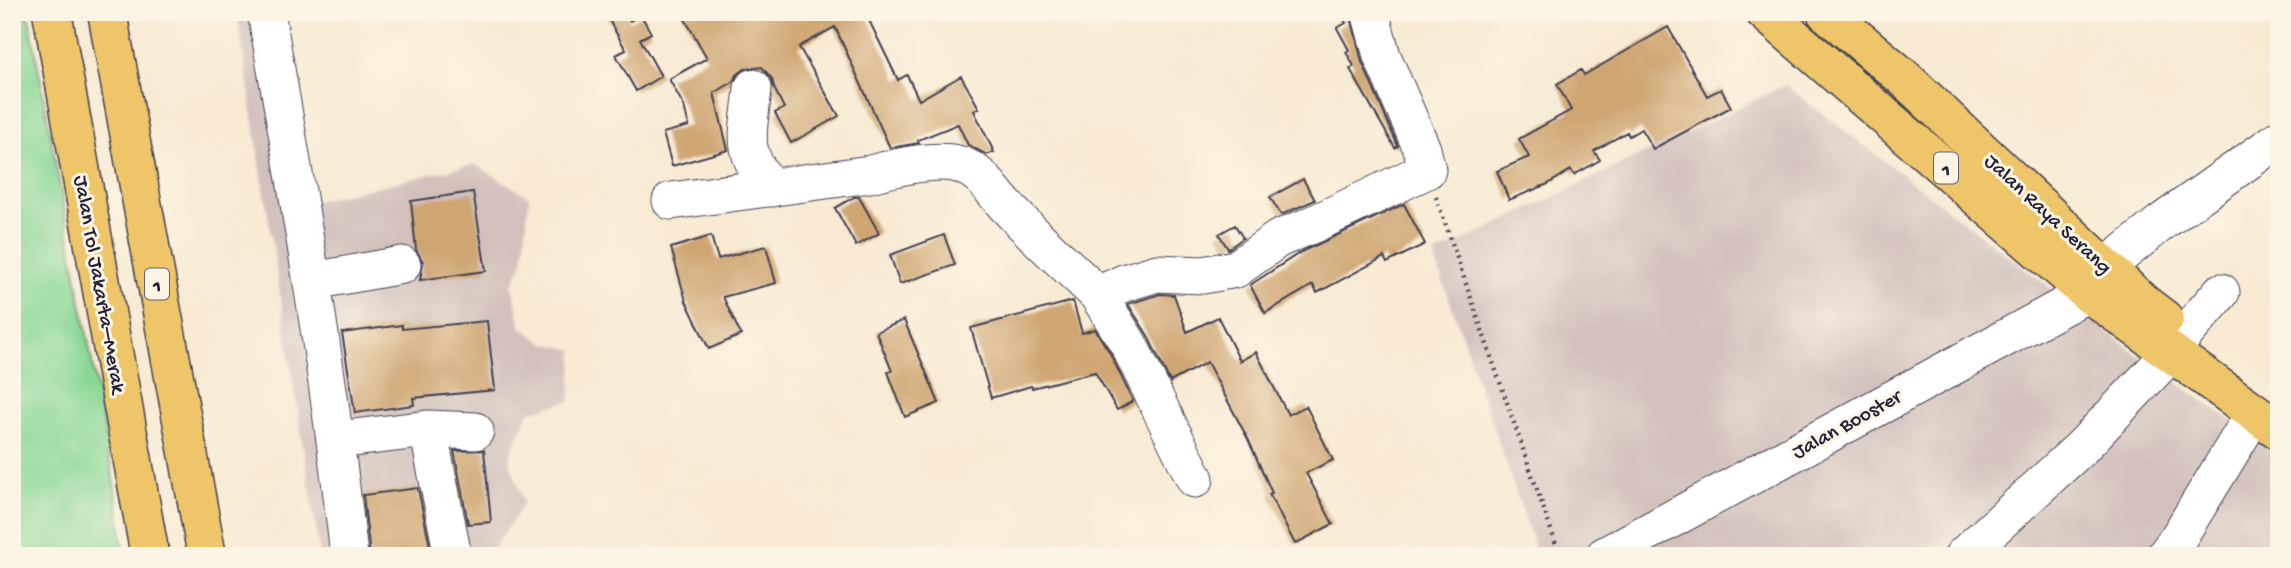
<svg xmlns="http://www.w3.org/2000/svg" width="2291" height="568" font-family="'Gochi Hand',sans-serif">
<style>
.industrial{fill:#d1c0bc}
.green{fill:#89d796;stroke:#567c68;stroke-width:2}
.building{fill:#cfa672}
.lines{fill:none;stroke-linecap:round;stroke-linejoin:round}
.minor-casing{stroke:#424052;stroke-width:39}
.highway-casing{stroke:#424052;stroke-width:41}
.path{stroke:#424052;stroke-width:4.5;stroke-dasharray:2 5;stroke-linecap:butt}
.minor{stroke:#fff;stroke-width:37}
.highway{stroke:#eec569;stroke-width:38}
.labels{text-anchor:middle;stroke-width:6;stroke-linejoin:round;paint-order:stroke}
.shield{fill:#fcf5e5;stroke:#63616e;stroke-width:2}
.shield-label{font-size:19px;font-weight:bold;fill:#22223b}
.street-label{font-size:21px;fill:#22223b;stroke:#fcf5e5}
</style>
<rect width="100%" height="100%" fill="#fcf5e5"/>
<filter id="ink" filterUnits="userSpaceOnUse"><feTurbulence type="fractalNoise" baseFrequency=".0143" numOctaves="2"/><feDisplacementMap in="SourceGraphic" scale="14" xChannelSelector="R" yChannelSelector="G"/><feConvolveMatrix kernelMatrix="1 2 1 2 8 2 1 2 1" color-interpolation-filters="sRGB"/></filter>
<filter id="wash" filterUnits="userSpaceOnUse"><feTurbulence type="fractalNoise" baseFrequency=".00686" numOctaves="4" result="noise"/><feDisplacementMap in="SourceGraphic" scale="28" xChannelSelector="R" yChannelSelector="G"/><feGaussianBlur stdDeviation="1.57" result="paint"/><feColorMatrix in="noise" values="0 0 0 0 0 0 0 0 0 0 0 0 0 0 0 0 0 1.4 0 .05"/><feComposite in="paint" operator="in"/></filter>
<g filter="url(#wash)">
<rect width="100%" height="100%" fill="#f8ead3"/>
<path class="industrial" d="M 237,12 L 277,12 L 315,201 L 475,164 L 529,197 L 523,262 L 512,285 L 521,327 L 543,343 L 574,350 L 570,401 L 529,412 L 509,459 L 524,503 L 489,556 L 320,556 Z
M 1785,85 L 2139,356 L 2279,454 L 2279,556 L 1538,556 L 1434,255 Z"/>
<path class="green" d="M 12,12 L 28,12 L 117,499 L 124,556 L 19,556 L 12,509 Z"/>
<g id="blocks">
<path class="building" d="M 611,12 L 625,12 L 630,21 L 641,15 L 651,33 L 640,39 L 661,76 L 636,91 L 616,55 L 626,50 L 606,15 Z
M 681,12 L 865,12 L 898,80 L 907,75 L 919,100 L 961,76 L 979,108 L 974,111 L 994,152 L 987,155 L 968,145 L 958,124 L 918,140 L 919,143 L 890,148 L 835,27 L 799,47 L 839,116 L 791,143 L 775,113 L 784,108 L 774,88 L 772,79 L 762,67 L 745,69 L 737,75 L 733,82 L 714,93 L 728,150 L 672,166 L 663,133 L 689,126 L 684,106 L 669,79 L 707,58 Z
M 1339,12 L 1350,12 L 1362,62 L 1398,146 L 1395,148 L 1350,69 L 1354,66 L 1346,52 L 1349,50 L 1337,28 L 1346,23 Z
M 1668,27 L 1707,96 L 1721,89 L 1731,107 L 1653,149 L 1641,129 L 1629,136 L 1627,132 L 1594,151 L 1600,160 L 1574,175 L 1571,170 L 1548,184 L 1509,200 L 1497,171 L 1529,157 L 1519,139 L 1571,110 L 1557,84 L 1581,70 L 1584,75 Z
M 1303,179 L 1315,200 L 1281,215 L 1270,197 Z
M 473,192 L 486,271 L 420,280 L 423,262 L 416,250 L 411,201 Z
M 854,197 L 859,197 L 879,233 L 856,246 L 835,208 Z
M 1404,204 L 1425,244 L 1387,263 L 1384,257 L 1317,293 L 1313,285 L 1265,313 L 1250,285 L 1301,252 Z
M 1235,225 L 1243,238 L 1228,249 L 1219,234 Z
M 944,235 L 955,265 L 900,284 L 890,255 Z
M 711,236 L 718,259 L 766,246 L 776,283 L 723,297 L 741,335 L 709,349 L 686,301 L 671,248 Z
M 1160,294 L 1174,295 L 1187,332 L 1218,317 L 1240,361 L 1256,352 L 1288,415 L 1306,406 L 1333,460 L 1306,473 L 1333,524 L 1295,544 L 1269,494 L 1272,493 L 1248,439 L 1207,362 L 1170,382 L 1147,334 L 1128,304 Z
M 1073,301 L 1082,333 L 1095,329 L 1110,353 L 1133,401 L 1117,410 L 1095,372 L 1032,388 L 1031,386 L 991,398 L 971,328 Z
M 904,320 L 939,403 L 905,417 L 888,372 L 892,371 L 876,332 Z
M 487,321 L 495,390 L 413,398 L 414,405 L 355,413 L 342,333 L 402,325 L 402,329 Z
M 484,450 L 491,522 L 468,524 L 454,451 Z
M 418,488 L 432,556 L 370,556 L 363,495 Z"/>
</g>
</g>
<g filter="url(#ink)">
<use href="#blocks" fill-opacity="0" stroke="#424052" stroke-width="2"/>
<g class="lines">
<defs>
<path id="minor" d="M 266,12 C 298,193 329,373 349,556
M 753,88 C 749,135 738,150 772,188
M 671,201 L 870,174 C 893,168 938,157 961,165 C 984,173 992,192 1008,208 C 1036,238 1068,266 1098,295 L 1124,283 L 1157,273 L 1203,275 L 1236,269 L 1278,239 L 1314,224 L 1427,170 L 1422,149 L 1382,56 L 1370,12
M 2106,267 L 2162,222 L 2279,139
M 313,281 L 402,265
M 1098,295 L 1128,343 L 1195,479
M 2184,335 L 2221,292
M 428,429 L 453,556
M 337,440 L 428,429 L 475,431
M 1604,556 L 2088,293
M 1963,556 L 2082,447 L 2171,353
M 2165,556 L 2180,535 L 2254,414"/>
<path id="highway" d="M 52,12 L 150,556
M 107,12 L 207,556
M 1765,12 L 2088,293 L 2279,430
M 1826,12 L 1904,78 L 2143,303 L 2164,319"/>
</defs>
<use href="#minor" class="minor-casing"/>
<use href="#highway" class="highway-casing"/>
<path class="path" d="M 1436,197 L 1560,556"/>
<use href="#minor" class="minor"/>
<use href="#highway" class="highway"/>
</g>
</g>
<g class="labels">
<g class="shield">
<rect x="1934" y="152.5" width="24" height="31" rx="5"/>
<rect x="145" y="268.5" width="24" height="31" rx="5"/>
</g>
<g class="shield-label">
<text x="1946" y="175">1</text>
<text x="157" y="291">1</text>
</g>
<g class="street-label">
<text transform="translate(2049 213) rotate(43)" y="7">Jalan Raya Serang</text>
<text transform="translate(101 284) rotate(80)" y="7">Jalan Tol Jakarta–Merak</text>
<text transform="translate(1846 423) rotate(-29)" y="7">Jalan Booster</text>
</g>
</g>
<rect width="2291" height="568" fill="none" stroke="#fcf5e5" stroke-width="42"/>
</svg>
